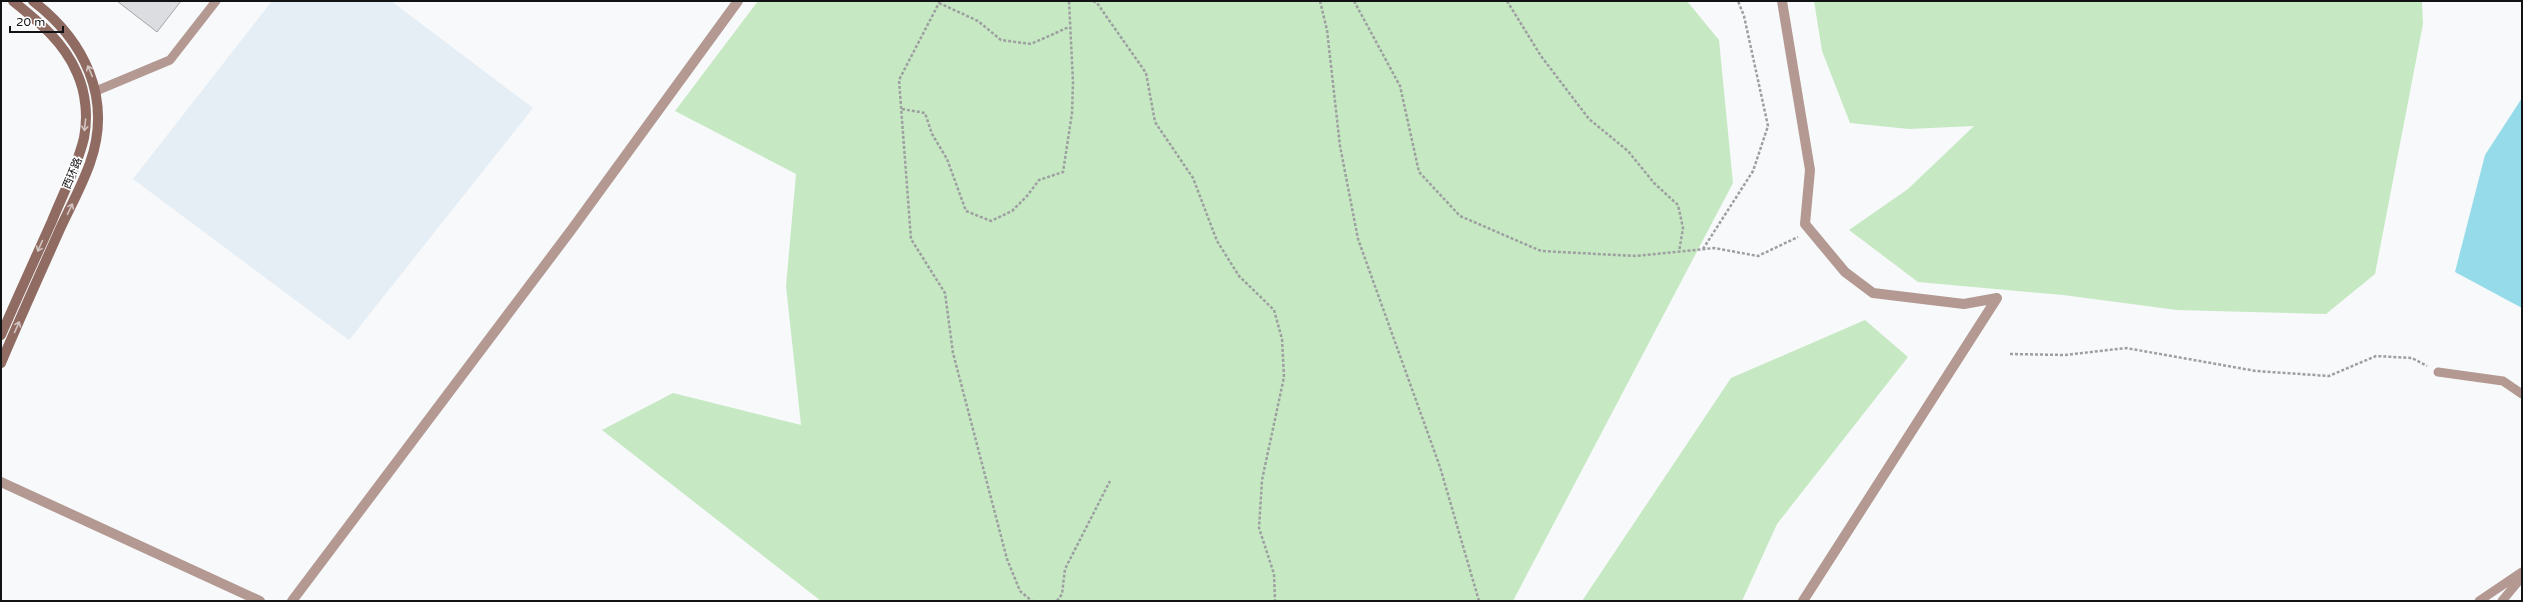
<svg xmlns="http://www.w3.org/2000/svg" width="2523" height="602" font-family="'Varela Round','Noto Sans SC',sans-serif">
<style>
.built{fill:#e5edf5}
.green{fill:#c6e9c3}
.water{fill:#95dbe9}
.building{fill:#dbdde0;stroke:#a4a6a8}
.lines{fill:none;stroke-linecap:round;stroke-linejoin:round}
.path{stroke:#9d9fa0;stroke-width:2.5;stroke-dasharray:3 2;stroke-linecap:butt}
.lane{stroke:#b39992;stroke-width:9}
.street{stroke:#b39992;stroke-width:10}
.secondary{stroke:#8f6b62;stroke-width:10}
.oneway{stroke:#d2c4c0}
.labels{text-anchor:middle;stroke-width:3.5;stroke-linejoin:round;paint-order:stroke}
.street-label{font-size:11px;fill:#121314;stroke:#fff}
</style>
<rect width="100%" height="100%" fill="#f7f9fb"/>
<path class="built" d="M 272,1 L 391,1 L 533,108 L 349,340 L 133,179 Z"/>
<path class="green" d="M 758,1 L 1687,1 L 1719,40 L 1733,183 L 1513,601 L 821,601 L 602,430 L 673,393 L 801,425 L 786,286 L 796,174 L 675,111 Z
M 1814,1 L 2422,1 L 2423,24 L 2375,274 L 2326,314 L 2177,310 L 2063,295 L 1918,282 L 1849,230 L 1908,189 L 1974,126 L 1909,129 L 1850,123 L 1822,51 Z
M 1865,320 L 1908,357 L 1777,524 L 1742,601 L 1582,601 L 1731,378 Z"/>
<path class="water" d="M 2522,98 L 2522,308 L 2455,272 L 2485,155 Z"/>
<path class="building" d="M 117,1 L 181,1 L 157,32 Z"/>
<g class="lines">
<path class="path" d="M 940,1 L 899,80 L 911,239 L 945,293 L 953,353 L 1007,559 L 1020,591 L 1032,601
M 1093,1 L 1097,3 L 1146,73 L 1155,122 L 1193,178 L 1217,241 L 1239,276 L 1274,310 L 1282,339 L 1284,377 L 1262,480 L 1259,528 L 1274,574 L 1275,601
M 1320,1 L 1327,30 L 1340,146 L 1358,239 L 1440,467 L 1479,601
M 1354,1 L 1400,86 L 1419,172 L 1460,216 L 1541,251 L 1636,256 L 1714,248 L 1758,256 L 1798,237
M 1507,1 L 1541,56 L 1589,119 L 1628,151 L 1654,183 L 1678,205 L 1683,228 L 1679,252
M 939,3 L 978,21 L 1001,40 L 1031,44 L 1069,27
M 902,109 L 925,113 L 932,134 L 947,159 L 966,211 L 991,221 L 1012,211 L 1027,196 L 1039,180 L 1063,172 L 1072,113 L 1073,82 L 1069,1
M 1703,249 L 1753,171 L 1768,126 L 1744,16 L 1738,1
M 2010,354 L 2065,355 L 2126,348 L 2256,371 L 2329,376 L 2376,356 L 2412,358 L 2427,366
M 1057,601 L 1062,594 L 1065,569 L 1110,481"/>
<path class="lane" d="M 96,91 L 170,60 L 216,1
M 2438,372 L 2503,381 L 2522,394
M 2479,601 L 2522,572
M 2502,601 L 2522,577"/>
<path class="street" d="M 1782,1 L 1810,170 L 1805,224 L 1845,272 L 1873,293 L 1964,304 L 1997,298 L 1803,601
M 1,482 L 260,601
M 292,601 L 572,229 L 738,1"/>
<path class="secondary" d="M 1,335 C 18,296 35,259 52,221 C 63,194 77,167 84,138 C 88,117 86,93 77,73 C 64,42 38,21 13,1
M 1,363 C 20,318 40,274 60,229 C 70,207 82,186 90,163 C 113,98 84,40 33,1"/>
</g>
<defs><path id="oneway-shaft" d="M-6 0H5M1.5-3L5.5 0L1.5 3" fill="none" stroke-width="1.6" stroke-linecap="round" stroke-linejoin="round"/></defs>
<g class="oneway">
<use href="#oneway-shaft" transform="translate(90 71) rotate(-113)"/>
<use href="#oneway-shaft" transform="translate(85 125) rotate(96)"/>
<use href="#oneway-shaft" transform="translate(70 209) rotate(-65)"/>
<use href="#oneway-shaft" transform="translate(40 246) rotate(114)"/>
<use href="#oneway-shaft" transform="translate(17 327) rotate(-66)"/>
</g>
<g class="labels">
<g class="street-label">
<text transform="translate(72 173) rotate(-67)" y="4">西环路</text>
</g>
</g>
<rect width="2523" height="602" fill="none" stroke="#121314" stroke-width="4"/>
<path d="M10 26v6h53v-6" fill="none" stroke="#121314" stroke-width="2"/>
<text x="16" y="26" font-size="12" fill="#121314" stroke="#ffffff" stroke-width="3" paint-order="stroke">20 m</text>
</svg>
